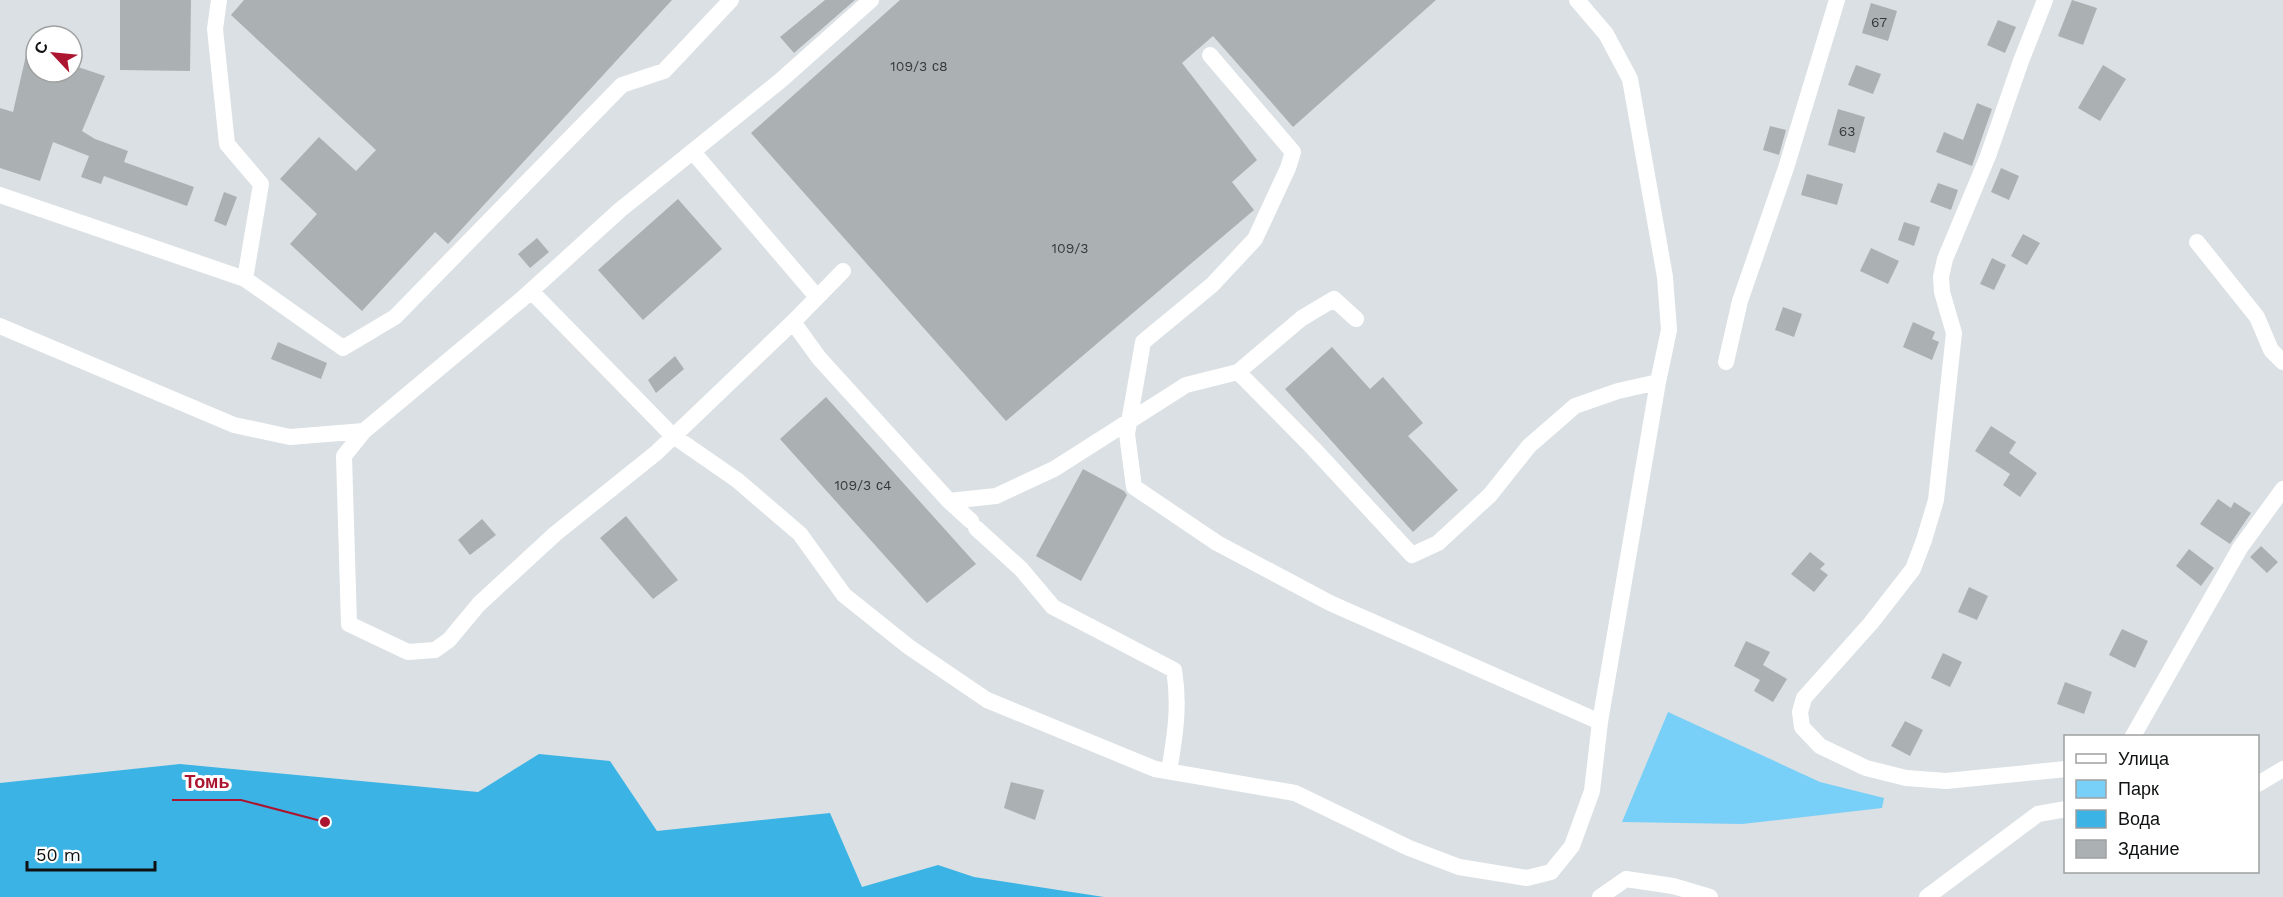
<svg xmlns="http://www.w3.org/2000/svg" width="2283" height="897" font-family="'Work Sans',sans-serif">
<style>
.green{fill:#78cff8}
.water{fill:#3bb3e5}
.building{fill:#abb0b3}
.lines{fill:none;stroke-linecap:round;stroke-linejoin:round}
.minor{stroke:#fff;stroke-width:16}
.labels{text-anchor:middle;stroke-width:6;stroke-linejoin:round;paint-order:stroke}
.number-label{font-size:14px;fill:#36393a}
.leader{fill:none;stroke:#ab152f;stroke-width:2}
.callout-dot{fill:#ab152f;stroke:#fff;stroke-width:2}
.callout-label{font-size:18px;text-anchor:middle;font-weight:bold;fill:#ab152f;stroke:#fff;stroke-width:6;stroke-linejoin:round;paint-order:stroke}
</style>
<rect width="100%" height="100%" fill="#dae0e3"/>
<path class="green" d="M 1668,712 L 1820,782 L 1884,798 L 1882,808 L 1742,824 L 1622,822 Z"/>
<path class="water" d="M 539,754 L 610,761 L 657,831 L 830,813 L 862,887 L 938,865 L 974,877 L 1104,897 L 0,897 L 0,783 L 180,764 L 478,792 Z"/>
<path class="building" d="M 120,0 L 191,0 L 190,71 L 120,70 Z
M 244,0 L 672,0 L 448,244 L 435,232 L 362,311 L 290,244 L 317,214 L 280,179 L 319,137 L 356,171 L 376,150 L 231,15 Z
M 825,0 L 855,0 L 794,53 L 780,37 Z
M 900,0 L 1436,0 L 1293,127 L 1213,36 L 1182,63 L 1257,160 L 1232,182 L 1254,210 L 1006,421 L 751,133 Z
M 2072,0 L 2097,8 L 2083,45 L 2058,36 Z
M 1871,3 L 1897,11 L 1888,41 L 1862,33 Z
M 1998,20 L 2016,27 L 2005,53 L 1987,45 Z
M 30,38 L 36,39 L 36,72 L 64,79 L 68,72 L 72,72 L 72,65 L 105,76 L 82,131 L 95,139 L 128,151 L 124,162 L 194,187 L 187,206 L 104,176 L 101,184 L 81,177 L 89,156 L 53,142 L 40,181 L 0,168 L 0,108 L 13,112 Z
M 1856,65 L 1881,74 L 1873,94 L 1848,85 Z
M 2103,65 L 2126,79 L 2100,121 L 2078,108 Z
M 1977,103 L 1992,109 L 1972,166 L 1936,152 L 1944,132 L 1963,140 Z
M 1838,109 L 1865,117 L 1855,153 L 1828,145 Z
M 1770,126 L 1786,130 L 1779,155 L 1763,150 Z
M 2001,168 L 2019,176 L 2009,200 L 1991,192 Z
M 1807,174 L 1843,184 L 1837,205 L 1801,195 Z
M 1938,183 L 1958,190 L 1951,210 L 1930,202 Z
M 224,192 L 237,197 L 226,226 L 214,221 Z
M 678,199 L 722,249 L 643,320 L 598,270 Z
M 1904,222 L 1920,227 L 1914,246 L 1898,240 Z
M 2023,234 L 2040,243 L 2027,265 L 2011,256 Z
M 537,238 L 549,252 L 530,268 L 518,254 Z
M 1871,248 L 1899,261 L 1888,284 L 1860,271 Z
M 1992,258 L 2006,265 L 1994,290 L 1980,284 Z
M 1783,307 L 1802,314 L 1794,337 L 1775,330 Z
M 1913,322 L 1935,332 L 1932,339 L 1939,342 L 1932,360 L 1903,347 Z
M 278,342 L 327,363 L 321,379 L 271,359 Z
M 1332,347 L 1370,389 L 1383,377 L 1423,423 L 1408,436 L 1458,490 L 1413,532 L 1285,389 Z
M 675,356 L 684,369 L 656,393 L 648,380 Z
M 826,397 L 976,564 L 927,603 L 780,439 Z
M 1991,426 L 2016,442 L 2009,453 L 2037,473 L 2020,497 L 2003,485 L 2010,474 L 1975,451 Z
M 1083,469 L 1124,491 L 1127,495 L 1081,581 L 1036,556 Z
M 2218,499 L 2231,508 L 2234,502 L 2251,513 L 2230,544 L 2200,524 Z
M 626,516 L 678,580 L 653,599 L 600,538 Z
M 482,519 L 496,535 L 470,555 L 458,540 Z
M 2261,546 L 2278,562 L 2267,573 L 2250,557 Z
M 2189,549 L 2214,568 L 2201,586 L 2176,566 Z
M 1810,552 L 1825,564 L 1820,569 L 1828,575 L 1814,592 L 1791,574 Z
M 1969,587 L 1988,596 L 1977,620 L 1958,612 Z
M 2122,629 L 2148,641 L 2135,668 L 2109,655 Z
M 1746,641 L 1770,652 L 1763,665 L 1787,679 L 1773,702 L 1754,691 L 1760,680 L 1734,666 Z
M 1943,653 L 1962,662 L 1950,687 L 1931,678 Z
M 2065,682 L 2092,692 L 2084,714 L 2057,704 Z
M 1905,721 L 1923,730 L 1910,756 L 1891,746 Z
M 1011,782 L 1044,790 L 1035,820 L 1004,808 Z"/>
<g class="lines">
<path class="minor" d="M 219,0 L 215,29 L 227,144 L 261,184 L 245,279
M 2045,0 L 2021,61 L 1988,156 L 1945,259 L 1941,277 L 1942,292 L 1954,333 L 1936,500 L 1924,540 L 1913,569 L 1871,623 L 1804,698 L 1800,712 L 1802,727 L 1820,746 L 1866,768 L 1906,778 L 1946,781 L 2066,769
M 1210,55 L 1293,152 L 1288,168 L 1255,239 L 1212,285 L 1143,342 L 1127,434 L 1134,487 L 1217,543 L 1330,603 L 1600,722
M 693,152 L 817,297
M 0,195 L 245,279 L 343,348 L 395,317 L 622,85 L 664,71 L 731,0
M 2197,242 L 2257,317 L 2271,350 L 2283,362
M 843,271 L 793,322 L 656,453 L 555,534 L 479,604 L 449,640 L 435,650 L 408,652 L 349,624 L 344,456 L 364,431 L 522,299 L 620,210 L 780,81 L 871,0
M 531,291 L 672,435 L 737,480 L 800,534 L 844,595 L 909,647 L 987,700 L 1155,769 L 1295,793 L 1409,848 L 1459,867 L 1527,878 L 1551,872 L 1572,846 L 1592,791 L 1600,722 L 1658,382 L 1669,330 L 1665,277 L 1630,79 L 1606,34 L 1577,0
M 793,322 L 819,358 L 949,501 L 971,521
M 0,326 L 234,425 L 290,437 L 364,431
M 1726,362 L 1740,301 L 1786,168 L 1837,0
M 1238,372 L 1313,448 L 1412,555 L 1438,543 L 1490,495 L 1529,446 L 1575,406 L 1618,391 L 1658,382
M 949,501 L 996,496 L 1054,469 L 1186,385 L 1238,372 L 1302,318 L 1334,299 L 1356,319
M 976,528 L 1021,569 L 1053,607 L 1174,670 C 1180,705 1175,737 1169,771
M 2133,736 L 2240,548 L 2283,489
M 2258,784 L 2283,769
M 1600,897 L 1626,879 L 1673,886 L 1710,897
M 1927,897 L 2038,814 L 2066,809"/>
</g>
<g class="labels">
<g class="number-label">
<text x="1879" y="27">67</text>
<text x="919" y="71">109/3 с8</text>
<text x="1847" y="136">63</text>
<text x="1070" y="253">109/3</text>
<text x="863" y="490">109/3 с4</text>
</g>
</g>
<path class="leader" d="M325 822L241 800H172"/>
<circle class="callout-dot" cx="325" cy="822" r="6"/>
<g class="callout-label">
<text x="207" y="788">Томь</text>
</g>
<rect x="2064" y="735" width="195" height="138" fill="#ffffff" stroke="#9fa0a0" stroke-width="1.5"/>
<rect x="2076" y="754" width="30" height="9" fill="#ffffff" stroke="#9fa0a0" stroke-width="1.5"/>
<text x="2118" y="765" font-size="18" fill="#0f1112">Улица</text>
<rect x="2076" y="780" width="30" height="18" fill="#78cff8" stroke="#9fa0a0" stroke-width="1.5"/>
<text x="2118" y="795" font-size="18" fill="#0f1112">Парк</text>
<rect x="2076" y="810" width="30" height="18" fill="#3bb3e5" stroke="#9fa0a0" stroke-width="1.5"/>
<text x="2118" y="825" font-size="18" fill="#0f1112">Вода</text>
<rect x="2076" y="840" width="30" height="18" fill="#abb0b3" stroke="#9fa0a0" stroke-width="1.5"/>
<text x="2118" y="855" font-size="18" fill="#0f1112">Здание</text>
<g transform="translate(54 54) rotate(296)"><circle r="28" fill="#ffffff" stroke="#9fa0a0" stroke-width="1.5"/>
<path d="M0-4.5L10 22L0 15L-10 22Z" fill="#ab152f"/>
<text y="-9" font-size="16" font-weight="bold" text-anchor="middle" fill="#0f1112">С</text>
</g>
<path d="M27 861v9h128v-9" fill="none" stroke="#0f1112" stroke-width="3"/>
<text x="36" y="861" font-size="18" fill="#0f1112" stroke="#ffffff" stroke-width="4.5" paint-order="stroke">50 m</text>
</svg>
